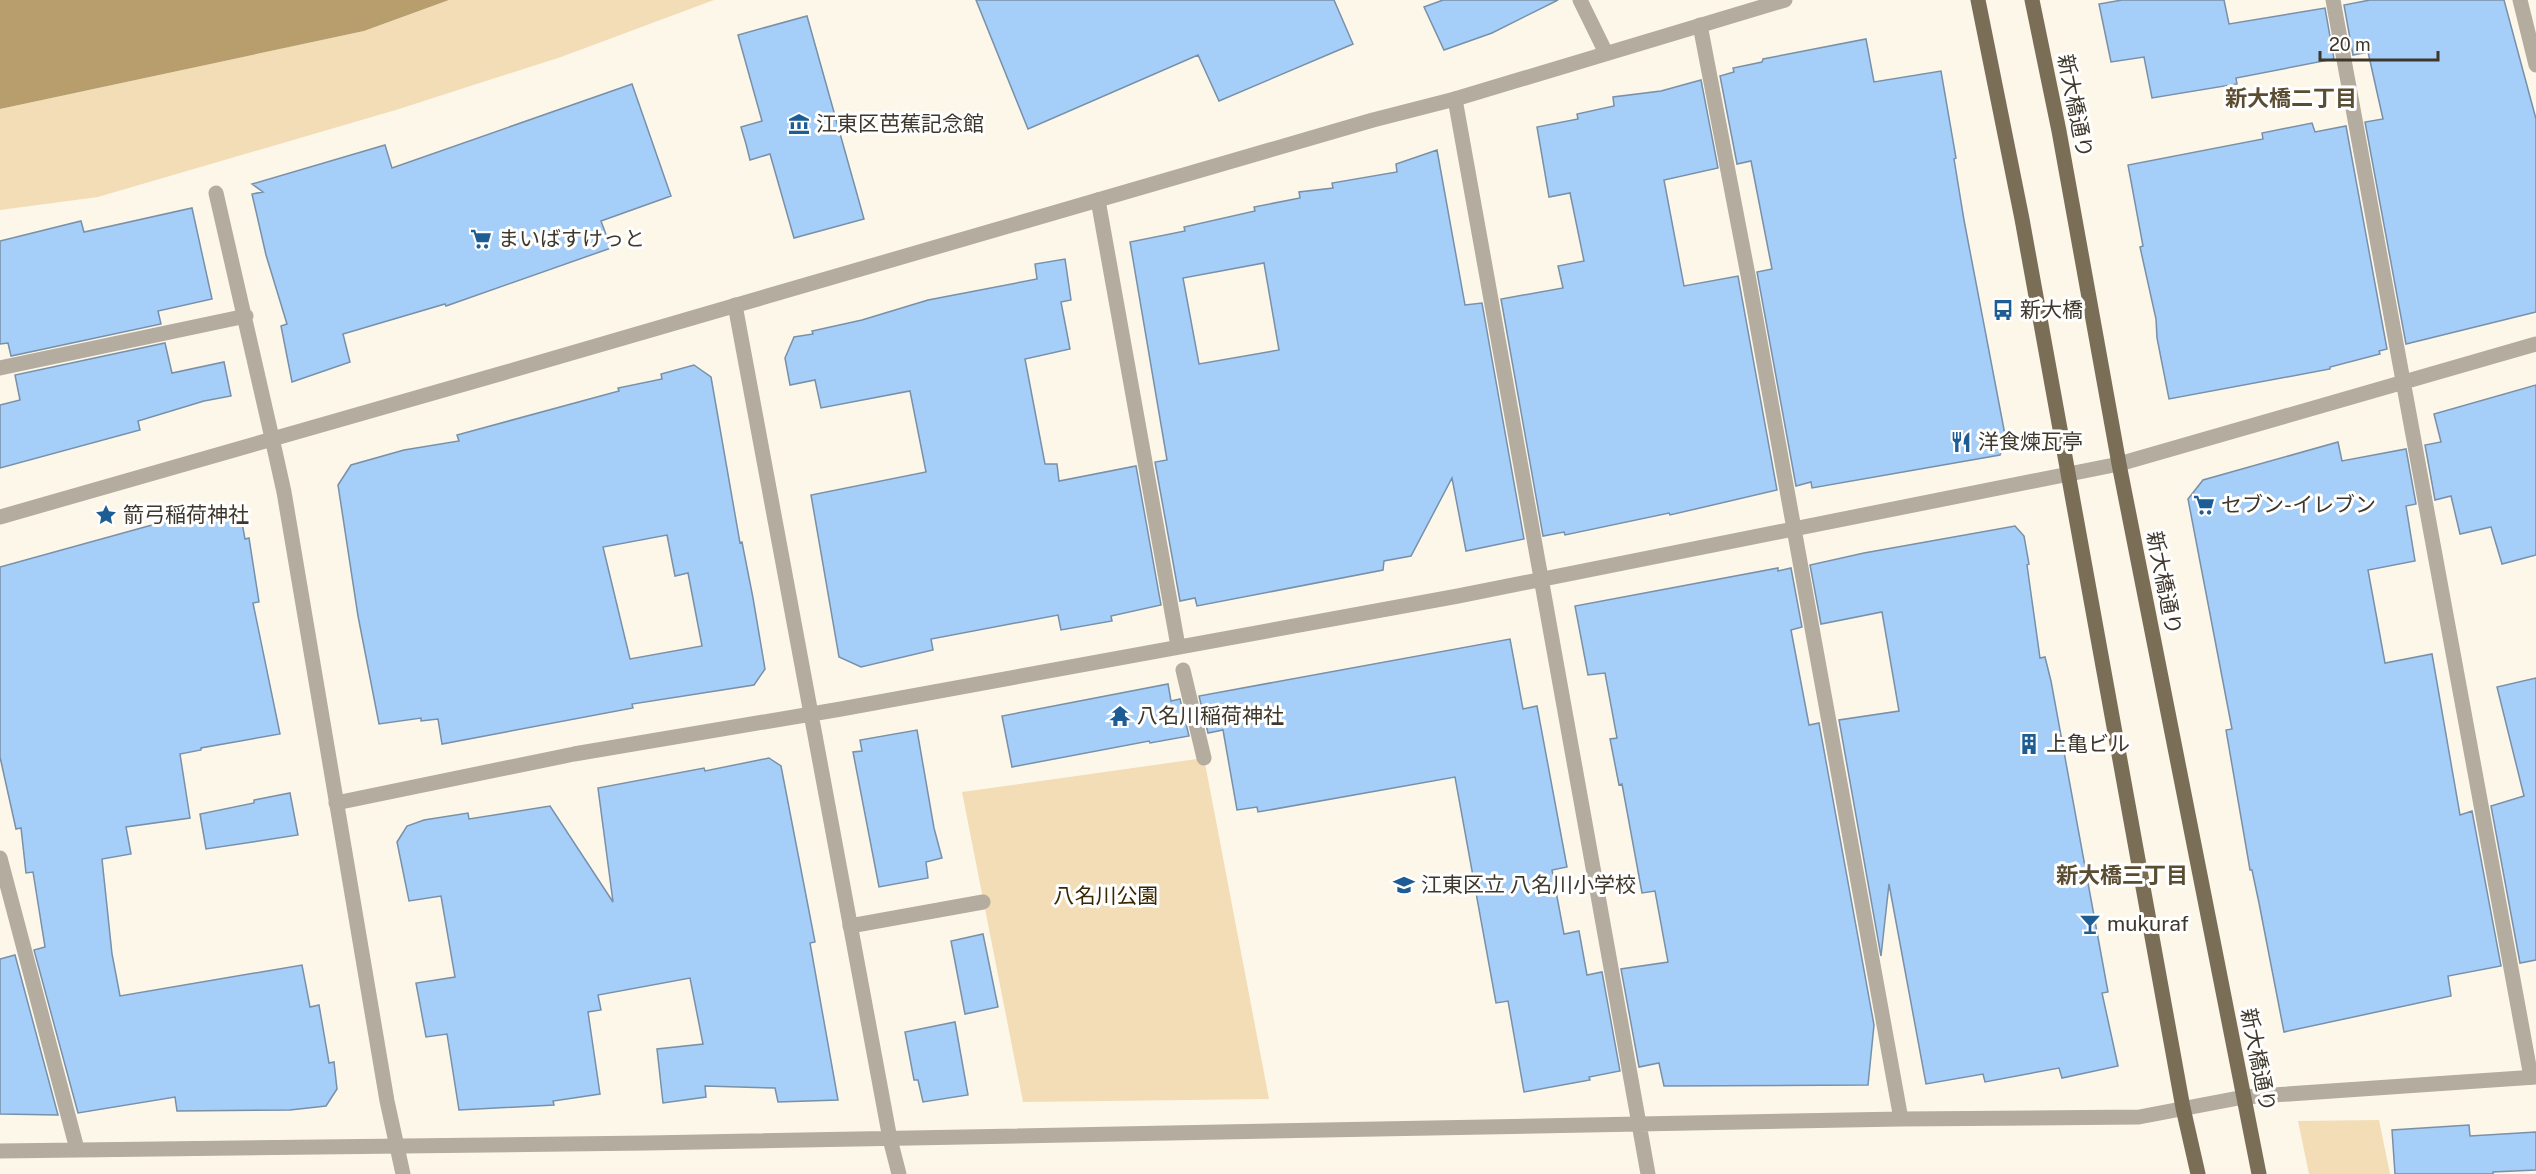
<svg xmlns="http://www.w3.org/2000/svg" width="2536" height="1174" font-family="'Public Sans','Noto Sans JP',sans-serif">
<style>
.green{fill:#f2ddb7}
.water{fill:#b79e6c}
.building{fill:#a5cef8;stroke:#7890a8;stroke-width:1.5;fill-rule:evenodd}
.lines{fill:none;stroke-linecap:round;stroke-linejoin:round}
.pedestrian{stroke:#b3ac9f;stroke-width:15}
.minor{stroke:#b3ac9f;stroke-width:15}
.tertiary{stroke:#b3ac9f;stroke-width:15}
.primary{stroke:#7a6e57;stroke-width:15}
.labels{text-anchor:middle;stroke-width:6;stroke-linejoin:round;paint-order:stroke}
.street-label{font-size:21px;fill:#3e372b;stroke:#fff}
.poi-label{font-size:21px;fill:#3e372b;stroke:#fff;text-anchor:start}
.park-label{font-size:21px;fill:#392700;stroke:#fff}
.neighbourhood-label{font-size:22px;font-weight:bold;fill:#5b4d32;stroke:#fff}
</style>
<rect width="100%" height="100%" fill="#fdf7ea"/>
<path class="green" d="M 449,0 L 714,0 L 561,57 L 399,109 L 98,197 L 0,210 L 0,109 L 364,31 Z
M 1204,758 L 1269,1099 L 1023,1102 L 962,792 Z
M 2379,1120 L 2390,1174 L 2309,1174 L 2298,1121 Z"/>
<path class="water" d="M 0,0 L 449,0 L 364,31 L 0,109 Z"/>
<path class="building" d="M 976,0 L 1334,0 L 1353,44 L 1219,101 L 1198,55 L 1028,129 Z
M 1443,0 L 1558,0 L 1492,33 L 1444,50 L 1424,7 Z
M 2122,0 L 2224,0 L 2229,24 L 2325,8 L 2334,59 L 2236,78 L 2237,84 L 2152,98 L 2144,57 L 2111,62 L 2099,4 Z
M 2370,0 L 2504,0 L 2536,119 L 2536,312 L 2406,344 L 2365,122 L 2383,119 L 2368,52 L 2353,55 L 2344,5 Z
M 807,16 L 864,219 L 794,238 L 770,154 L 750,160 L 746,144 L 741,127 L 762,121 L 738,35 Z
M 1866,39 L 1874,82 L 1941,71 L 1956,158 L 1954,159 L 1964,220 L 2006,440 L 2000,455 L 1812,488 L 1811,482 L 1796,486 L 1757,272 L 1772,269 L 1751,161 L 1737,164 L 1720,76 L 1734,72 L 1733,68 L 1762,62 L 1763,59 Z
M 1701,80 L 1718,168 L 1664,180 L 1684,286 L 1738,276 L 1777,490 L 1670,515 L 1669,513 L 1565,535 L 1564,532 L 1543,536 L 1501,299 L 1563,288 L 1558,266 L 1584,261 L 1570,193 L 1549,197 L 1537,127 L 1578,119 L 1577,114 L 1614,106 L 1613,97 L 1661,91 Z
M 632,84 L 671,196 L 601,221 L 611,248 L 446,306 L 445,304 L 343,334 L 350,362 L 292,382 L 281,326 L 287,324 L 266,255 L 252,194 L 263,192 L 252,184 L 385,145 L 392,168 Z
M 2312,123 L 2315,132 L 2346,126 L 2387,349 L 2379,351 L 2380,354 L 2330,367 L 2330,369 L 2169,399 L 2157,338 L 2156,319 L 2140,247 L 2143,246 L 2128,165 L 2263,139 L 2262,133 Z
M 1437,150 L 1465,305 L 1482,303 L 1524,539 L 1466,551 L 1452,478 L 1411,556 L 1384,561 L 1383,570 L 1197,606 L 1195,598 L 1180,601 L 1155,462 L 1167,460 L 1130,242 L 1185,231 L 1184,227 L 1255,211 L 1254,207 L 1300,198 L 1299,192 L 1333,188 L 1332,183 L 1397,172 L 1396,164 ZM 1264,263 L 1279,350 L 1199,364 L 1183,278 Z
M 192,208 L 212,299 L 158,311 L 161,324 L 11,356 L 8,343 L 0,344 L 0,241 L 81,221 L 84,232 Z
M 1065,259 L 1071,300 L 1061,302 L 1070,349 L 1025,359 L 1045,464 L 1057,464 L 1059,481 L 1136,466 L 1161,605 L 1111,616 L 1112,621 L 1061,630 L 1058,615 L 931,639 L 933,650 L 861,667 L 839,657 L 811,495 L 926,472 L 910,391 L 821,408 L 815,380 L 790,385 L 785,358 L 794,337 L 813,334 L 812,331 L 862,320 L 928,300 L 1037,279 L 1035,264 Z
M 165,343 L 172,373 L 224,362 L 231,396 L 204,401 L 138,421 L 140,430 L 0,468 L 0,405 L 20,400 L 15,375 Z
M 694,365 L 711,377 L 740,543 L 742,542 L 753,598 L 765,669 L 754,685 L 632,704 L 633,708 L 442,744 L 438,719 L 421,721 L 421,718 L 379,724 L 358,616 L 338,485 L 351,465 L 404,450 L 459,441 L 457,435 L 619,391 L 618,388 L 662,379 L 661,374 ZM 667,535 L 675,576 L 688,573 L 702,646 L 630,659 L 603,547 Z
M 2536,385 L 2536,555 L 2502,564 L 2491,527 L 2460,534 L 2451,496 L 2435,500 L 2425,445 L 2441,442 L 2434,414 Z
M 2338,442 L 2342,461 L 2406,449 L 2416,504 L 2406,506 L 2415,561 L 2368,570 L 2385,663 L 2432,654 L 2460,815 L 2472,811 L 2501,966 L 2448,976 L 2451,996 L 2284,1032 L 2259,903 L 2252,870 L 2250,870 L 2226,730 L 2232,729 L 2188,499 L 2203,480 Z
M 230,508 L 232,517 L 241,517 L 245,539 L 249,538 L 259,602 L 253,603 L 280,734 L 201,748 L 201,750 L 180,754 L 190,818 L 126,827 L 131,854 L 102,859 L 112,954 L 120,996 L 302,965 L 310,1007 L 319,1005 L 329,1063 L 334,1062 L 337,1089 L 326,1106 L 290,1110 L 177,1111 L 175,1097 L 78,1113 L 34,950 L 45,947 L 33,872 L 26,873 L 21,828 L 16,829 L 0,757 L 0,567 L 199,512 L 199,515 Z
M 2015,526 L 2024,536 L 2029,564 L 2027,565 L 2040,658 L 2045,657 L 2051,681 L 2108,992 L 2102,993 L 2118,1066 L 2062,1078 L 2059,1068 L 1985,1082 L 1983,1074 L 1926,1084 L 1889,884 L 1881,956 L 1839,720 L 1899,711 L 1882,612 L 1821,624 L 1810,565 L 1864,553 Z
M 1778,568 L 1778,571 L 1791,568 L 1802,627 L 1791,630 L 1809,725 L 1819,723 L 1874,1025 L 1868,1085 L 1664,1086 L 1659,1063 L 1639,1067 L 1621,969 L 1668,962 L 1655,891 L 1642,893 L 1622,784 L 1619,785 L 1610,739 L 1617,738 L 1605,673 L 1588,675 L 1575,606 Z
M 1510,639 L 1523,709 L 1537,706 L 1567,867 L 1552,870 L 1564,934 L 1579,931 L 1587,975 L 1602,972 L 1620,1071 L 1589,1077 L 1590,1080 L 1524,1092 L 1508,1001 L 1496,1003 L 1455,777 L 1258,812 L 1257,807 L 1237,810 L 1223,730 L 1208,733 L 1199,696 Z
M 2536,678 L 2536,960 L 2520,963 L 2491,806 L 2524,796 L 2497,687 Z
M 1168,684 L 1171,701 L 1180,699 L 1189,736 L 1150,743 L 1149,741 L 1012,767 L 1002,716 Z
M 917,730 L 934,828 L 942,858 L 926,862 L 928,878 L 879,887 L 853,752 L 862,751 L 860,740 Z
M 769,758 L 781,766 L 815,942 L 810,943 L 838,1100 L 778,1102 L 775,1088 L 705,1086 L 706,1097 L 663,1103 L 657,1049 L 703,1044 L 690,978 L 598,995 L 601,1010 L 588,1012 L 600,1094 L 553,1101 L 554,1105 L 459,1110 L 447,1034 L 426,1037 L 416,983 L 455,977 L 441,896 L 409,901 L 397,842 L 407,826 L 424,820 L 468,813 L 469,819 L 550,806 L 613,902 L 598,788 L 704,768 L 705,771 Z
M 290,793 L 298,835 L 206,849 L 200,814 L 254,803 L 254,800 Z
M 983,934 L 998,1007 L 965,1014 L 951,941 Z
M 15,955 L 58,1115 L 0,1114 L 0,959 Z
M 955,1022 L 968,1095 L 923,1102 L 918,1080 L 914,1080 L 905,1032 Z
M 2469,1125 L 2470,1136 L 2536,1132 L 2536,1170 L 2493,1172 L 2493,1174 L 2395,1174 L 2392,1130 Z"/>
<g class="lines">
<path class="pedestrian" d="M 1183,670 L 1204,758
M 850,926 L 983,902"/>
<path class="minor" d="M 1580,0 L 1606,53
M 2333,0 L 2531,1077
M 2520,0 L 2536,65
M 1700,25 L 1748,275 L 1901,1119
M 1455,99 L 1648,1174
M 216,193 L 272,438
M 1098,200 L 1178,646
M 735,305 L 890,1139 L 899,1174
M 0,368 L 246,316
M 336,803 L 574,754 L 841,709 L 1458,596 L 2119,464 L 2536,344
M 0,858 L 77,1149
M 0,1151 L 647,1143 L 1901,1119 L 2139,1117 L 2244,1097"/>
<path class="tertiary" d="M 272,438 L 284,492 L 387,1101 L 403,1174
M 0,517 L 503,373 L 1373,120 L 1455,99 L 1785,0
M 2244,1097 L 2536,1077"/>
<path class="primary" d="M 1978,0 L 2022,219 L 2183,1108 L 2198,1174
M 2032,0 L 2059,131 L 2119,464 L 2259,1174"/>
</g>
<defs>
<symbol id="museum-bare" viewBox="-9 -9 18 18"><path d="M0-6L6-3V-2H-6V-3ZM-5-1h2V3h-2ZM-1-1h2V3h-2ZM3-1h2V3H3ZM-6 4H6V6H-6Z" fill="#1e5d93" stroke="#fff" stroke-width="2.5" paint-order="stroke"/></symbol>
<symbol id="supermarket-bare" viewBox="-9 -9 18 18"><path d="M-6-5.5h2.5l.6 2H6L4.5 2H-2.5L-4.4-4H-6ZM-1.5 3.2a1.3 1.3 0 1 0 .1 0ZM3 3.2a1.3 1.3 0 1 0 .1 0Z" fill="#1e5d93" stroke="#fff" stroke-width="2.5" paint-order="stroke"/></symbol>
<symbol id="bus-bare" viewBox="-9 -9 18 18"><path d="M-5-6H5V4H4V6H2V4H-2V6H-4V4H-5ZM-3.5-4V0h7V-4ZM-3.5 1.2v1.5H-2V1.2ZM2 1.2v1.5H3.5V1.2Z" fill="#1e5d93" stroke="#fff" stroke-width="2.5" paint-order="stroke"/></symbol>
<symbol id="restaurant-bare" viewBox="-9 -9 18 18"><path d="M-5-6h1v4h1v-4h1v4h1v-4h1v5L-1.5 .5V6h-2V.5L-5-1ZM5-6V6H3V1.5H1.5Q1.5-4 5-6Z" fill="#1e5d93" stroke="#fff" stroke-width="2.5" paint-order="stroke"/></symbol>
<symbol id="sight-bare" viewBox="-9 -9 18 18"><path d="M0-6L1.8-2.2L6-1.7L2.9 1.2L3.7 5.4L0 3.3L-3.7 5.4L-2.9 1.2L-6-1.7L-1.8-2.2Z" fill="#1e5d93" stroke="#fff" stroke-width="2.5" paint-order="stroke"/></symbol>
<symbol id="temple-bare" viewBox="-9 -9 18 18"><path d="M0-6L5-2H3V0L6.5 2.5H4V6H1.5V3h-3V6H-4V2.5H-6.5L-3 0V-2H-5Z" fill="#1e5d93" stroke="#fff" stroke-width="2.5" paint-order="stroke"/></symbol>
<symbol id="building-bare" viewBox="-9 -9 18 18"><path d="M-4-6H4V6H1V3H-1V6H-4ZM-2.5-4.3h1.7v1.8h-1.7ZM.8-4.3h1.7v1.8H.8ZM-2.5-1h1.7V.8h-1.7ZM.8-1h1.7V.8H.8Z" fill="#1e5d93" stroke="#fff" stroke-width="2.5" paint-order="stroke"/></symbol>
<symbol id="school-bare" viewBox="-9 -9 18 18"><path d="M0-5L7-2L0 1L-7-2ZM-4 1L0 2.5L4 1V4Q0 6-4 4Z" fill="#1e5d93" stroke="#fff" stroke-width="2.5" paint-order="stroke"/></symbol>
<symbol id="bar-bare" viewBox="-9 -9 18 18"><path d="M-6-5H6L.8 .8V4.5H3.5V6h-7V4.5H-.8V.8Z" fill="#1e5d93" stroke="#fff" stroke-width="2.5" paint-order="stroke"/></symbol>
</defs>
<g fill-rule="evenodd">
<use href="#museum-bare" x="784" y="109" width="30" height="30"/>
<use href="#supermarket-bare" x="466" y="224" width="30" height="30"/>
<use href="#bus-bare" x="1988" y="295" width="30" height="30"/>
<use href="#restaurant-bare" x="1946" y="427" width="30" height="30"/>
<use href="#supermarket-bare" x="2189" y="490" width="30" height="30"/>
<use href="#sight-bare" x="91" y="500" width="30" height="30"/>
<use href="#temple-bare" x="1105" y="701" width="30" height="30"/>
<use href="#building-bare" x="2014" y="729" width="30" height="30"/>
<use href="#school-bare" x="1389" y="870" width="30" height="30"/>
<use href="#bar-bare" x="2075" y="909" width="30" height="30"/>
</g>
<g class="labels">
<g class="street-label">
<text transform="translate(2075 106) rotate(79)" y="7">新大橋通り</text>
<text transform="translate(2164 583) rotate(79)" y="7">新大橋通り</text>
<text transform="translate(2258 1060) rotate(79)" y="7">新大橋通り</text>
</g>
<g class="poi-label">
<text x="816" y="131">江東区芭蕉記念館</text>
<text x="498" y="246">まいばすけっと</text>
<text x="2020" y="317">新大橋</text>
<text x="1978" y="449">洋食煉瓦亭</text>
<text x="2221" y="512">セブン-イレブン</text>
<text x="123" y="522">箭弓稲荷神社</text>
<text x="1137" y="723">八名川稲荷神社</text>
<text x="2046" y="751">上亀ビル</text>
<text x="1421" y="892">江東区立 八名川小学校</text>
<text x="2107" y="931">mukuraf</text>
</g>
<g class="park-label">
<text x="1106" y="903">八名川公園</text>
</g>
<g class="neighbourhood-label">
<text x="2291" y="106">新大橋二丁目</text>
<text x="2122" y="883">新大橋三丁目</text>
</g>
</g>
<path d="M2320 51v9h118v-9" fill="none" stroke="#3e372b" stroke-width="3"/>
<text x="2329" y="51" font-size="18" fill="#3e372b" stroke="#ffffff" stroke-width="4.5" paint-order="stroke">20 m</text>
</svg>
